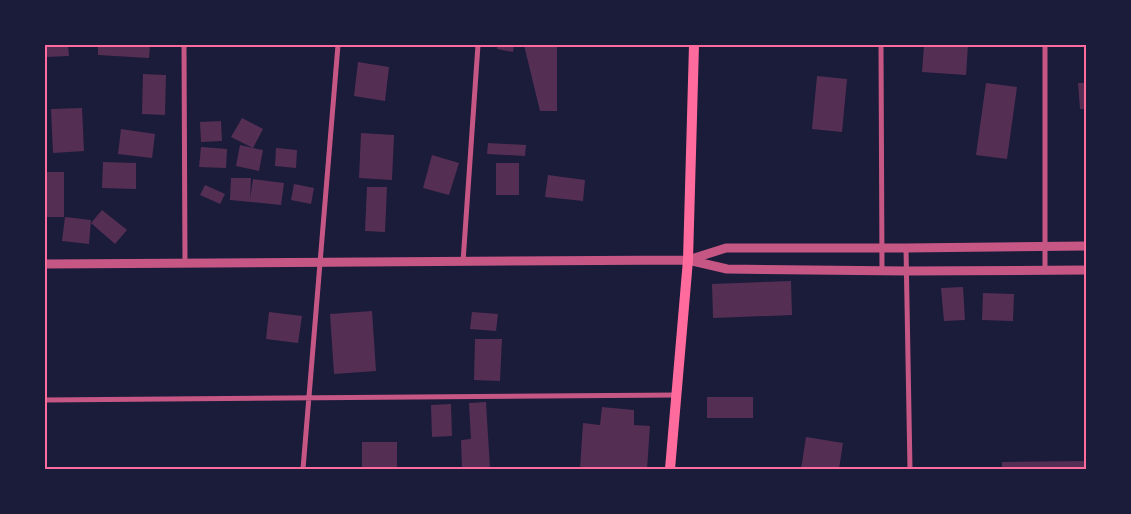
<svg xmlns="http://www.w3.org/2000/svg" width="1131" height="514" font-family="'Libre Baskerville',serif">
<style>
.building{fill:#542f53}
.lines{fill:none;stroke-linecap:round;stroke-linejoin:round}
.minor{stroke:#c65784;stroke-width:5}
.tertiary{stroke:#c65784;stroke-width:9}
.secondary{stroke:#ff6b9d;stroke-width:10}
.neatline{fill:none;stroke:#ff6b9d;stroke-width:2}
</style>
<rect width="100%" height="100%" fill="#1b1b3a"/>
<path class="building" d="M 46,45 L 68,45 L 69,56 L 46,57 Z
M 98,45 L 150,45 L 149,58 L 98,55 Z
M 498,45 L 514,45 L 513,52 L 497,49 Z
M 524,45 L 557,45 L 557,111 L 540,111 Z
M 924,45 L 968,45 L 966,75 L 922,72 Z
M 358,62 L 389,67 L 385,101 L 354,96 Z
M 143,74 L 166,75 L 165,115 L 142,114 Z
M 817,76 L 847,79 L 842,132 L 812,129 Z
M 986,83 L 1017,87 L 1007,159 L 976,155 Z
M 1078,83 L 1086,83 L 1086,109 L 1080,109 Z
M 82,108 L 84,151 L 53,153 L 51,109 Z
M 242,118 L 263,129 L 253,148 L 263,150 L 259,171 L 236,166 L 240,145 L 253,148 L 231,137 Z
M 221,121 L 222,141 L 201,142 L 200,122 Z
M 121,129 L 155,134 L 152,158 L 118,154 Z
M 361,133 L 394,135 L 392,180 L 359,178 Z
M 488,143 L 526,145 L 525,156 L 487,154 Z
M 201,147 L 227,149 L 226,168 L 199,167 Z
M 276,148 L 297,150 L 296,168 L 275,166 Z
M 432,155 L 459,163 L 449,195 L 423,188 Z
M 103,162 L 136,163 L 136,189 L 102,188 Z
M 496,163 L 519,163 L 519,195 L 496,195 Z
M 45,172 L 64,172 L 64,217 L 45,217 Z
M 548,175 L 585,180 L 583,201 L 545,197 Z
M 231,178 L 251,178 L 250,199 L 253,179 L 284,183 L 281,205 L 230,200 Z
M 294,184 L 314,188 L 311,204 L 291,200 Z
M 205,185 L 225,194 L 220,204 L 200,195 Z
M 367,187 L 387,187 L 385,232 L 365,231 Z
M 102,210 L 127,230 L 115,244 L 91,223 Z
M 65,217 L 91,220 L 89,244 L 62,241 Z
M 791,281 L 792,315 L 713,318 L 712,284 Z
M 963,287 L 965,320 L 944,321 L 941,288 Z
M 983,293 L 1014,294 L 1013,321 L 982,320 Z
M 372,311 L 376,371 L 334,374 L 330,314 Z
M 269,312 L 302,316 L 298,343 L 266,339 Z
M 472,312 L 498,314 L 496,331 L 470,329 Z
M 475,339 L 502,339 L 500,381 L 474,380 Z
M 707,397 L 753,397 L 753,418 L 707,418 Z
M 486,402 L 490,469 L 462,469 L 461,440 L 471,439 L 469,403 Z
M 451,404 L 452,436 L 432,437 L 431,405 Z
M 602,407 L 634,410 L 634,425 L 650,426 L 647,469 L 580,469 L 583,423 L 600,425 Z
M 806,437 L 843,443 L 839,469 L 801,469 Z
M 362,442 L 397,442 L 397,469 L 362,469 Z
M 1086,461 L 1086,469 L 1002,469 L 1002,462 Z"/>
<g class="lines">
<path class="minor" d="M 184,45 L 185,263
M 881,45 L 882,270
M 906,248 L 910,469
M 463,262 L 478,45
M 1045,269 L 1045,45
M 45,400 L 677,395
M 303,469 L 338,45"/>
<path class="tertiary" d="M 1086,246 L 906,248 L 726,248 L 688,260 L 727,269 L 907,271 L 1086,270
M 45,264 L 688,260"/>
<path class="secondary" d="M 670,469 L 688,260 L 694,45"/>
</g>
<rect width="1131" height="514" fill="none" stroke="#1b1b3a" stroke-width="92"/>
<rect x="46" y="46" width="1039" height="422" class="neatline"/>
</svg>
